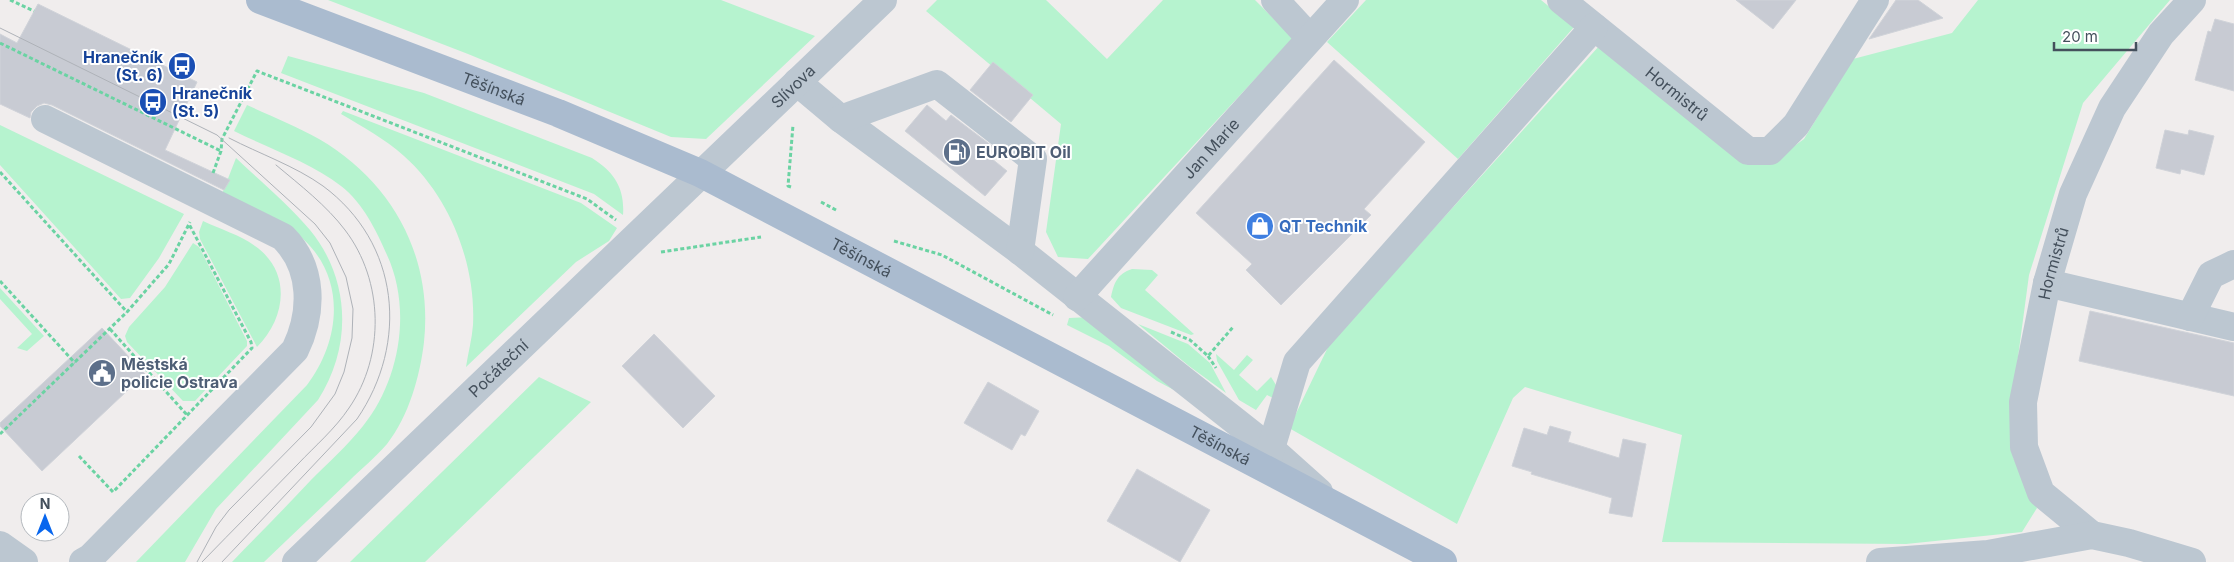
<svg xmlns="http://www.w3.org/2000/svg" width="2234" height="562" font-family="Inter,sans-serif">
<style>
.green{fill:#b6f3cf}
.building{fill:#c8cbd3;stroke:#d0d3d9}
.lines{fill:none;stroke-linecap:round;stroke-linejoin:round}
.path{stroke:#6bd3a3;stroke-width:3;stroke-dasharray:4 2.5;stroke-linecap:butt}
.minor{stroke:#bcc7d1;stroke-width:28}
.major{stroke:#aabbcf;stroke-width:28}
.tram{stroke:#aeb2b8;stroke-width:1}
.labels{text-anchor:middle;stroke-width:4;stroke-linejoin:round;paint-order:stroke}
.transit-label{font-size:16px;font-weight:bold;fill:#164399;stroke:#fff;text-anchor:end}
.street-label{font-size:16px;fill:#44505c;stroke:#fff}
.service-label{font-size:16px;font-weight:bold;fill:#4e5e75;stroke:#fff;text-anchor:start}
.shop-label{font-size:16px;font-weight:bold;fill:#366cbe;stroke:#fff;text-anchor:start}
</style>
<rect width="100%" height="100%" fill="#f0eded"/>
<path class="green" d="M 328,0 L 721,0 L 815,36 L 706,139 L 671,137 L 468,54 Z
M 937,0 L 1046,0 L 1107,59 L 1163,0 L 1255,0 L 1293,38 L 1088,259 L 1058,257 L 1046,232 L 1061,124 L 926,11 Z
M 1366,0 L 1541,0 L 1574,27 L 1458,159 L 1327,42 Z
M 1978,0 L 2170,0 L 2083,103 L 2029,275 L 2012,402 L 2013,457 L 2037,508 L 2022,532 L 1906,544 L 1662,542 L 1682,435 L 1525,387 L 1513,398 L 1457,524 L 1289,428 L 1330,343 L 1600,45 L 1772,162 L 1804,139 L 1853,59 L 1952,33 Z
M 288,56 L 424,93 L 592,158 C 614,172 625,188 623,215 L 594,194 L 281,73 Z
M 247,105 C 271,116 296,126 319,139 C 393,182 433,257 424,342 C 420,376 409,416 387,444 C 376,457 361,469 349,481 C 321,508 292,535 264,562 L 232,562 C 258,535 285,508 311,480 C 328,463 348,445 363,426 C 400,380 412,309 387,255 C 376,230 363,203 341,186 C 312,163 268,148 234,131 Z
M 343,111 L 581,203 L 617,228 L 609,241 L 576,262 L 466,367 C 468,353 472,339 473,325 C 476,264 450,197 404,156 C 385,139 363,127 341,114 Z
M 0,125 L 184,214 L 159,258 L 130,298 L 121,299 L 0,165 Z
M 236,158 C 260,181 288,204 310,230 C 351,280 352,347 318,400 L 216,509 L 185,562 L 136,562 L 307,385 C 340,342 347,279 303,239 C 281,219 248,208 222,194 Z
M 203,221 C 220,229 240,235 255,246 C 292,272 286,318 257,347 L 200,239 L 199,232 Z
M 193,243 L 199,247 L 247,341 L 247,346 L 195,401 L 183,401 L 127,342 L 125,336 L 129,327 L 165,287 Z
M 1132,269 L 1152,270 L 1158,275 L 1145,290 L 1194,334 L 1191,335 L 1121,308 L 1111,297 C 1114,283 1117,274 1132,269 Z
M 0,288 L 44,336 L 27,351 L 17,348 L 32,334 L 0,299 Z
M 1091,317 L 1173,386 L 1174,390 L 1157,381 L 1109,346 L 1067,325 L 1069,318 Z
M 1138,324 L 1188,344 L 1210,363 L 1226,393 L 1189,366 Z
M 1216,354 L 1234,370 L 1247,355 L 1253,360 L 1239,375 L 1257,391 L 1271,377 L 1276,385 L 1273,398 L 1267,395 L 1256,410 L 1239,400 L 1217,361 Z
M 539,377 L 591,402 L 425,562 L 350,562 Z"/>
<path class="building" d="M 1736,0 L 1796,0 L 1773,29 Z
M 1896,0 L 1918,0 L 1943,18 L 1869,39 Z
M 38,4 L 197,82 L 165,150 L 230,180 L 224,190 L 52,105 L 44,103 L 37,106 L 31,112 L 30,118 L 0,104 L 0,34 L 17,43 Z
M 2215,19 L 2234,24 L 2234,91 L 2195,80 L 2208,31 L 2211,32 Z
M 1334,60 L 1425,142 L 1364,209 L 1371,215 L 1281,305 L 1246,270 L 1252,264 L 1196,213 Z
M 993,62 L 1033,95 L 1011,122 L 970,90 Z
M 927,105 L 946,121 L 951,115 L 992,146 L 986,154 L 1007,171 L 985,196 L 905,131 Z
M 2165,130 L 2188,135 L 2189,130 L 2214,136 L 2204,175 L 2181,169 L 2180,174 L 2156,168 Z
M 2090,311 L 2234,343 L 2234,396 L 2079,361 Z
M 102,328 L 145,374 L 42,471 L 0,426 L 0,423 Z
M 654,334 L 715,396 L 683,428 L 622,366 Z
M 988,382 L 1039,411 L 1025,436 L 1021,434 L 1012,450 L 964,423 Z
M 1550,426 L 1571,432 L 1568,442 L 1619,458 L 1623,439 L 1646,444 L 1632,517 L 1609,513 L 1612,498 L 1531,474 L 1532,472 L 1512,466 L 1524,428 L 1547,435 Z
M 1137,469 L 1210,510 L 1180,562 L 1107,521 Z"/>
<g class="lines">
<path class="path" d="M 10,0 L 34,11
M 0,43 L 221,151
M 0,172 L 127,312
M 213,173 L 221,151 L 222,139 L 257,71 L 587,199 L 616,220
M 791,187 L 788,186 L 793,125
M 821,202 L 838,211
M 894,241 L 942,255 L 1053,315
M 661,252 L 761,237
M 0,281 L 75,363
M 110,329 L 187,415
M 1171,332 L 1190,340 L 1208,356 L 1234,326
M 1208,356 L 1216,368
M 0,434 L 127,312 L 169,264 L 190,222
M 79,456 L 113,492 L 252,348 L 251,342 L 189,224"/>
<g class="minor">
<path d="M 1275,0 L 1310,38"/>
<path id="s1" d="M 1561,0 L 1748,151 L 1770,151 L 1796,125 L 1875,0"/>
<path d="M 797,82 L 841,119 L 1020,251 L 1272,450 L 1319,492"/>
<path d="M 45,119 L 283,237 C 314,268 313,313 295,350 L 90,558 L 83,562"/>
<path d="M 841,119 L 937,84 L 1033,159 L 1020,251"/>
<path d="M 2047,283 L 2234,327"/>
<path id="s2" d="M 1077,297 L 1345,0"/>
<path d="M 2190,317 L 2211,275 L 2234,264"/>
<path d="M 1266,465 L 1297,362 L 1594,27"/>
<path id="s3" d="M 2092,535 L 2041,493 L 2024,447 L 2023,402 L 2047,283 L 2073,194 L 2112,108 L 2161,34 L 2192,0"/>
<path d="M 0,545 L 24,562"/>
<path id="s4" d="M 296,562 L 883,0"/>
<path d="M 1880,562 L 1988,554 L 2092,535 L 2129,543 L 2192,562"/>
</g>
<path class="major" id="s5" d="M 260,0 L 558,113 L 700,173 L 1443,562"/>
<path class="tram" d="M 0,28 L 217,135 L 315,224 L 330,243 L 346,277 L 353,309 L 352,338 L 344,372 L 335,394 L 311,427 L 229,510 L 216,527 L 197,562
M 202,562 C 234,529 266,497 298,464 C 315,446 335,429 349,408 C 385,356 384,281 345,230 C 327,206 300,185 276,165
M 222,562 L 357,419 C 409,343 400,243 323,186 C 295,166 260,154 229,138"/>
</g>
<defs>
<symbol id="bus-disc" viewBox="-11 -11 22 22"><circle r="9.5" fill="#1a4fb4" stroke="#fff"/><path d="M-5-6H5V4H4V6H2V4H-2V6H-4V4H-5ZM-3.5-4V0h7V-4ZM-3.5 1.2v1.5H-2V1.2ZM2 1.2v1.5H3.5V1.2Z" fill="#fff"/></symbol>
<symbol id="fuel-disc" viewBox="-11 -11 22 22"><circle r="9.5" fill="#5c6f8a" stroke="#fff"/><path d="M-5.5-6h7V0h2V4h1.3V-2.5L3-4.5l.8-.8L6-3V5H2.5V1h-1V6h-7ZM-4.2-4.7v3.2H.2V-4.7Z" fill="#fff"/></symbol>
<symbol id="shop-disc" viewBox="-11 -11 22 22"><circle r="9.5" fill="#3f7fe0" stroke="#fff"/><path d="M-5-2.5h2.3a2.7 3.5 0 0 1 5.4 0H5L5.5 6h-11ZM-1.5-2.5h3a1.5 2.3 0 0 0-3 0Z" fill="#fff"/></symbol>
<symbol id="civic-disc" viewBox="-11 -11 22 22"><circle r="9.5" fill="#5c6f8a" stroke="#fff"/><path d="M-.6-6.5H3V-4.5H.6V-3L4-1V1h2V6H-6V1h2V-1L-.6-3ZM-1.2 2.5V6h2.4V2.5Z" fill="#fff"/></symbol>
</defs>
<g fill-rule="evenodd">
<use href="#bus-disc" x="166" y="50" width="32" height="32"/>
<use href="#bus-disc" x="137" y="86" width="32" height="32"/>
<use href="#fuel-disc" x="941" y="136" width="32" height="32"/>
<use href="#shop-disc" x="1244" y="210" width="32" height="32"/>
<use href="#civic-disc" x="86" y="357" width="32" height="32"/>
</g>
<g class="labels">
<g class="transit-label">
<text x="163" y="63">Hranečník<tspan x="163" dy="18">(St. 6)</tspan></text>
<text x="172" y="99" text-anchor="start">Hranečník<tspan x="172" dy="18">(St. 5)</tspan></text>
</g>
<g class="street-label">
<text dy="6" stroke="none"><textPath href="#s4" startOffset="688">Slívova</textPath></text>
<text dy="6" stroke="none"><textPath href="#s5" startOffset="250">Těšínská</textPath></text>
<text dy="6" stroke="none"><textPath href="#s1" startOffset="149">Hormistrů</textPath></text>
<text dy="6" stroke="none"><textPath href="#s2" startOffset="200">Jan Marie</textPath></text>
<text dy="6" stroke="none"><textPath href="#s5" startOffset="655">Těšínská</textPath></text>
<text dy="6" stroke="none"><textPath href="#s3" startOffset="302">Hormistrů</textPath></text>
<text dy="6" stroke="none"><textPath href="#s4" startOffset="280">Počáteční</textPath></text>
<text dy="6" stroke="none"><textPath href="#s5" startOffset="1060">Těšínská</textPath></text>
</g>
<g class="service-label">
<text x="976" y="158">EUROBIT Oil</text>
<text x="121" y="370">Městská<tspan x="121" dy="18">policie Ostrava</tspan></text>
</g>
<g class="shop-label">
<text x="1279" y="232">QT Technik</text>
</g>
</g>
<g transform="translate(45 517)"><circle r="24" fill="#ffffff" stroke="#b4b9be"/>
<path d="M0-4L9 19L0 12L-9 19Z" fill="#0866ee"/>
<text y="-8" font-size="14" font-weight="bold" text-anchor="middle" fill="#44505c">N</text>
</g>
<path d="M2054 42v8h82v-8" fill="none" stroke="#44505c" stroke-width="2.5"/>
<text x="2062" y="42" font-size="15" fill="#44505c" stroke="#ffffff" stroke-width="4" paint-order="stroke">20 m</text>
</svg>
